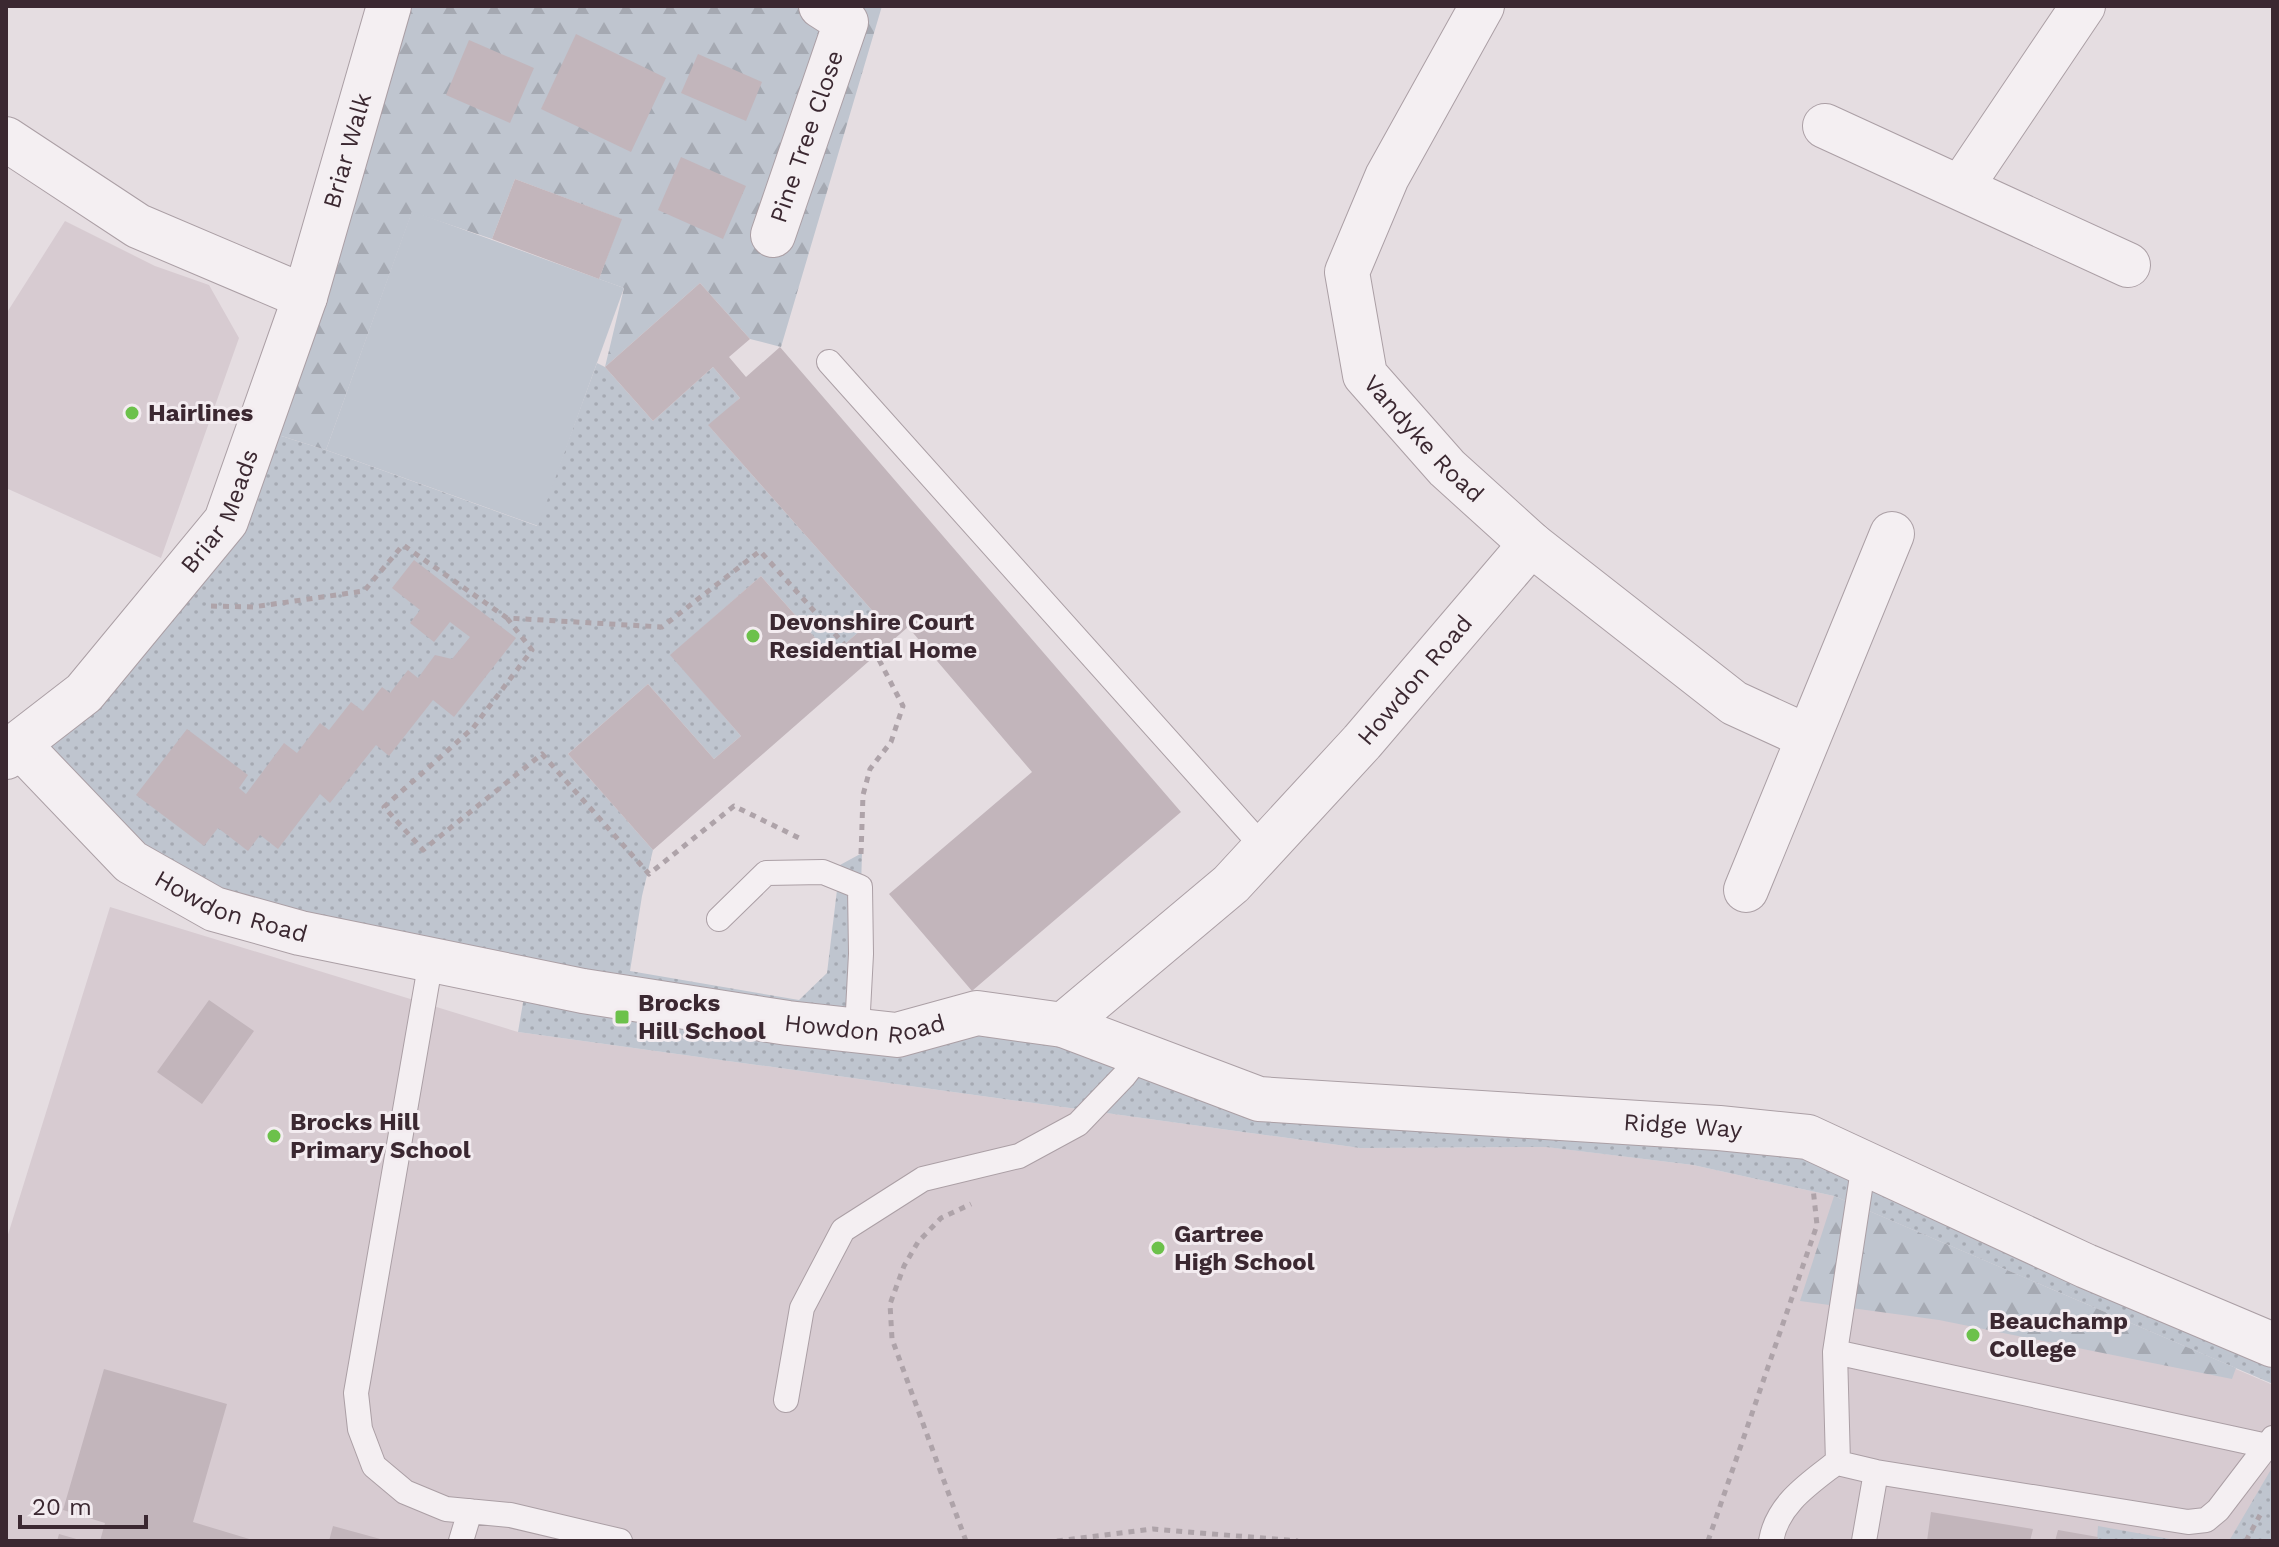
<svg xmlns="http://www.w3.org/2000/svg" width="2279" height="1547" font-family="'Work Sans',sans-serif">
<style>
.built{fill:#d7cbd1}
.grass{fill:url(#grass-dots)}
.forest{fill:url(#forest-firs)}
.pitch{fill:#bfc5cf}
.building{fill:#c2b5bb}
.lines{fill:none;stroke-linecap:round;stroke-linejoin:round}
.lane-casing{stroke:#ab9fa5;stroke-width:26}
.street-casing{stroke:#ab9fa5;stroke-width:46}
.path{stroke:#aea3a9;stroke-width:5;stroke-dasharray:6 6;stroke-linecap:butt}
.lane{stroke:#f4eff2;stroke-width:24}
.street{stroke:#f4eff2;stroke-width:44}
.poi-dot{fill:#6cc14b;stroke:#f3ecf0;stroke-width:3}
.labels{text-anchor:middle;stroke-width:6;stroke-linejoin:round;paint-order:stroke}
.street-label{font-size:24px;fill:#3b2831;stroke:#f3ecf0}
.poi-label{font-size:24px;font-weight:bold;fill:#3b2831;stroke:#f3ecf0;text-anchor:start}
</style>
<defs>
<pattern id="grass-dots" width="8" height="8" patternUnits="userSpaceOnUse" patternTransform="scale(2)"><rect width="8" height="8" fill="#bfc5cf"/><path d="M2 2h.1M6 6h.1" fill="none" stroke="#a5a9b2" stroke-width="1.8" stroke-linecap="round"/></pattern>
<pattern id="forest-firs" width="22" height="20" patternUnits="userSpaceOnUse" patternTransform="scale(2)"><rect width="22" height="20" fill="#bfc5cf"/><path d="M5 1l3.5 6h-7zM16 11l3.5 6h-7z" fill="#a5a9b2"/></pattern>
</defs>
<rect width="100%" height="100%" fill="#e5dde1"/>
<path class="built" d="M 65,221 L 155,266 L 209,285 L 239,338 L 161,558 L 6,488 L 6,314 Z
M 110,907 L 518,1032 L 1360,1148 L 1547,1147 L 1693,1165 L 1834,1196 L 2273,1385 L 2273,1541 L 6,1541 L 6,1241 Z"/>
<path class="grass" d="M 597,363 L 605,367 L 653,421 L 713,367 L 740,398 L 709,426 L 877,616 L 831,656 L 761,576 L 671,655 L 741,736 L 714,759 L 648,684 L 568,754 L 653,850 L 642,896 L 630,971 L 799,1000 L 827,973 L 840,865 L 862,853 L 857,1030 L 977,1013 L 1259,1099 L 1808,1137 L 2273,1345 L 2273,1384 L 1834,1196 L 1693,1165 L 1546,1147 L 1360,1148 L 518,1032 L 527,979 L 214,909 L 18,744 L 158,604 L 259,429 L 326,450 L 537,526 Z
M 2273,1466 L 2273,1541 L 2229,1541 Z
M 2098,1526 L 2181,1541 L 2097,1541 Z"/>
<path class="forest" d="M 386,6 L 882,6 L 781,347 L 750,339 L 700,283 L 605,367 L 624,288 L 599,279 L 621,219 L 515,179 L 492,239 L 412,212 L 326,450 L 259,429 Z
M 1834,1196 L 2236,1368 L 2232,1379 L 1939,1320 L 1800,1301 Z"/>
<path class="pitch" d="M 412,211 L 624,288 L 538,526 L 326,450 Z"/>
<path class="building" d="M 576,34 L 666,78 L 631,152 L 541,109 Z
M 469,40 L 534,68 L 510,123 L 446,95 Z
M 698,54 L 762,82 L 746,121 L 681,93 Z
M 681,157 L 746,186 L 723,239 L 658,210 Z
M 515,179 L 622,219 L 599,279 L 492,239 Z
M 700,283 L 750,339 L 729,357 L 746,377 L 780,347 L 1181,812 L 972,991 L 889,894 L 1032,772 L 908,627 L 653,850 L 568,754 L 648,684 L 714,759 L 741,736 L 670,655 L 761,576 L 831,656 L 877,616 L 708,425 L 740,398 L 713,367 L 653,421 L 605,367 Z
M 414,560 L 516,638 L 454,717 L 433,700 L 389,756 L 376,745 L 330,803 L 320,794 L 278,849 L 260,835 L 248,851 L 218,828 L 204,846 L 136,795 L 187,729 L 248,775 L 239,788 L 246,794 L 284,743 L 297,753 L 320,723 L 329,730 L 351,702 L 363,711 L 382,687 L 390,693 L 408,670 L 418,678 L 435,655 L 452,659 L 470,637 L 450,622 L 434,642 L 410,623 L 420,610 L 392,588 Z
M 209,1000 L 254,1031 L 202,1104 L 157,1072 Z
M 104,1369 L 227,1404 L 193,1522 L 256,1541 L 100,1541 L 105,1523 L 63,1510 Z
M 1931,1512 L 2033,1529 L 2030,1541 L 1927,1541 Z
M 333,1526 L 384,1540 L 384,1541 L 329,1541 Z
M 2058,1530 L 2098,1537 L 2097,1541 L 2055,1541 Z
M 59,1534 L 80,1540 L 80,1541 L 57,1541 Z"/>
<g class="lines">
<defs>
<path id="lane" d="M 829,362 L 1264,848
M 719,919 L 766,873 L 823,872 L 860,887 L 861,954 L 857,1030
M 431,960 L 356,1393 L 360,1429 L 374,1466 L 405,1492 L 446,1509 L 510,1515 L 620,1541
M 1864,1163 L 1835,1352 L 1838,1463 L 1876,1472 L 2188,1522 L 2206,1520 L 2218,1510 L 2273,1438
M 1835,1352 L 2267,1446
M 786,1400 L 802,1308 L 843,1230 L 923,1179 L 1019,1156 L 1078,1124 L 1124,1076 L 1141,1054
M 461,1541 L 470,1511
M 1771,1541 C 1777,1504 1810,1483 1837,1462
M 1864,1541 L 1876,1472"/>
<g id="street">
<path id="s1" d="M 1482,6 L 1387,177 L 1347,272 L 1365,375 L 1447,468 L 1531,544 L 1734,703 L 1808,737"/>
<path d="M 1825,126 L 2128,265"/>
<path d="M 6,139 L 138,226 L 305,297"/>
<path d="M 1961,187 L 2083,6"/>
<path id="s2" d="M 773,235 L 846,22 L 821,6"/>
<path id="s3" d="M 18,744 L 131,862 L 214,909 L 300,933 L 583,991 L 788,1023 L 897,1035 L 977,1013 L 1063,1025 L 1259,1099 L 1719,1128 L 1808,1137 L 2086,1266 L 2273,1345"/>
<path id="s4" d="M 6,757 L 18,744 L 84,693 L 226,521 L 305,297 L 389,6"/>
<path d="M 1746,890 L 1892,534"/>
<path id="s5" d="M 1063,1025 L 1231,884 L 1362,742 L 1531,544"/>
</g>
</defs>
<use href="#lane" class="lane-casing"/>
<use href="#street" class="street-casing"/>
<path class="path" d="M 211,606 L 253,607 L 364,591 L 403,545 L 507,618 L 662,627 L 760,551 L 844,644
M 507,618 L 532,650 L 473,728 L 384,807 L 423,850 L 542,754 L 649,874 L 734,806 L 799,838
M 861,854 L 863,795 L 870,769 L 891,742 L 903,706 L 876,654
M 966,1541 L 892,1339 L 890,1304 L 904,1266 L 918,1242 L 941,1218 L 971,1204
M 1057,1541 L 1153,1529 L 1298,1541
M 1708,1541 L 1817,1225 L 1813,1188
M 2246,1541 L 2260,1515"/>
<use href="#lane" class="lane"/>
<use href="#street" class="street"/>
</g>
<g class="poi-dot">
<circle cx="132" cy="413" r="8"/>
<circle cx="753" cy="636" r="8"/>
<rect x="614" y="1009" width="16" height="16" rx="4"/>
<circle cx="274" cy="1136" r="8"/>
<circle cx="1158" cy="1248" r="8"/>
<circle cx="1973" cy="1335" r="8"/>
</g>
<g class="labels">
<g class="street-label">
<text dy="8" stroke="none"><textPath href="#s2" startOffset="104">Pine Tree Close</textPath></text>
<text dy="8" stroke="none"><textPath href="#s4" startOffset="714">Briar Walk</textPath></text>
<text dy="8" stroke="none"><textPath href="#s1" startOffset="490">Vandyke Road</textPath></text>
<text dy="8" stroke="none"><textPath href="#s4" startOffset="330">Briar Meads</textPath></text>
<text dy="8" stroke="none"><textPath href="#s5" startOffset="494">Howdon Road</textPath></text>
<text dy="8" stroke="none"><textPath href="#s3" startOffset="274">Howdon Road</textPath></text>
<text dy="8" stroke="none"><textPath href="#s3" startOffset="922">Howdon Road</textPath></text>
<text dy="8" stroke="none"><textPath href="#s3" startOffset="1758">Ridge Way</textPath></text>
</g>
<g class="poi-label">
<text x="148" y="421">Hairlines</text>
<text x="769" y="630">Devonshire Court<tspan x="769" dy="28">Residential Home</tspan></text>
<text x="638" y="1011">Brocks<tspan x="638" dy="28">Hill School</tspan></text>
<text x="290" y="1130">Brocks Hill<tspan x="290" dy="28">Primary School</tspan></text>
<text x="1174" y="1242">Gartree<tspan x="1174" dy="28">High School</tspan></text>
<text x="1989" y="1329">Beauchamp<tspan x="1989" dy="28">College</tspan></text>
</g>
</g>
<rect width="2279" height="1547" fill="none" stroke="#3b2831" stroke-width="16"/>
<path d="M20 1515v12h126v-12" fill="none" stroke="#3b2831" stroke-width="4"/>
<text x="32" y="1515" font-size="24" fill="#3b2831" stroke="#f3ecf0" stroke-width="6" paint-order="stroke">20 m</text>
</svg>
